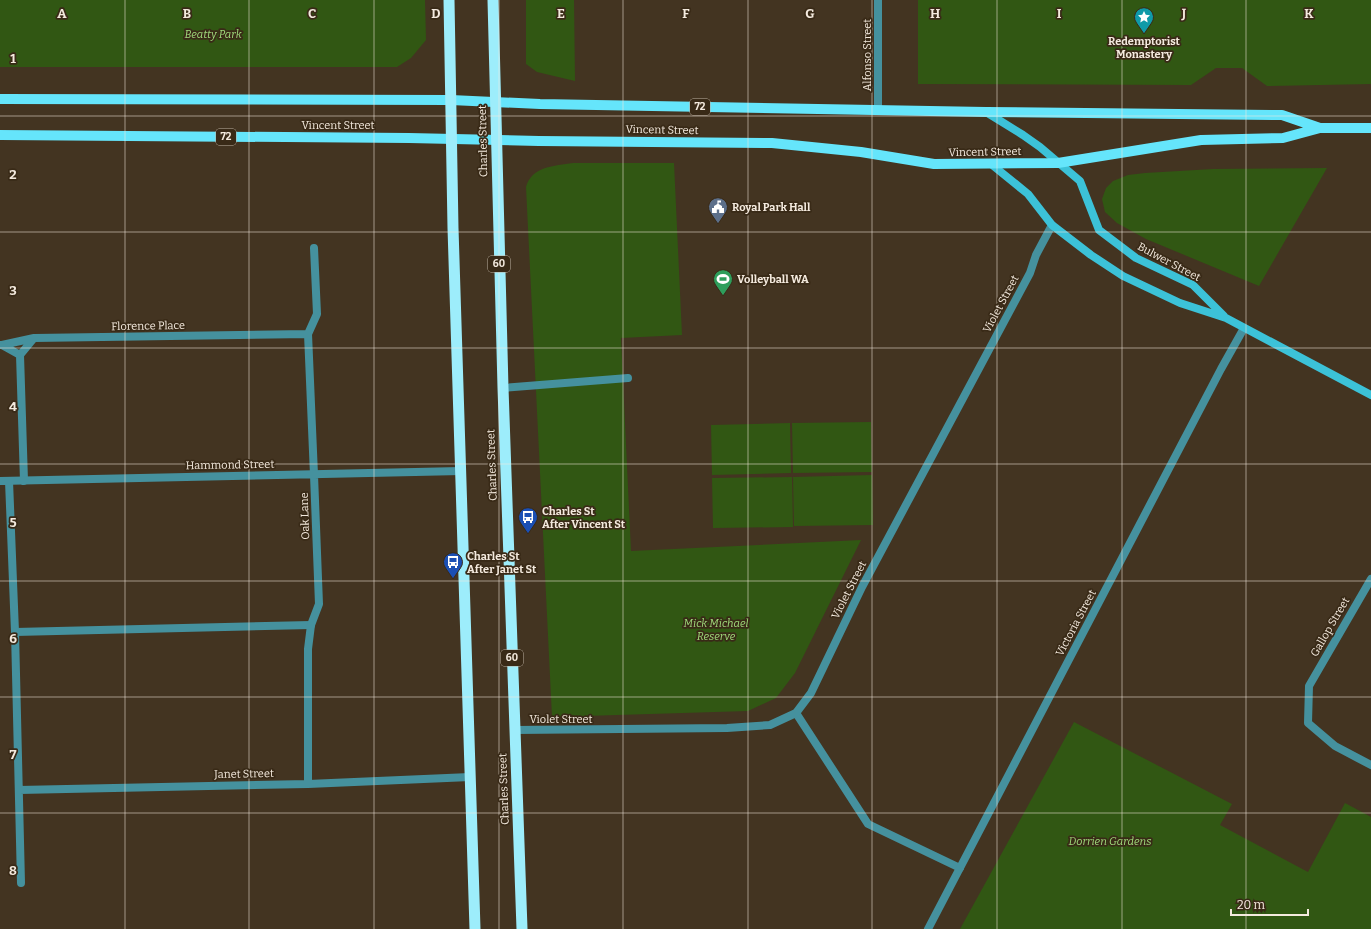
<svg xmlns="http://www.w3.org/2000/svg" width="1371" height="929" font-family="Bitter,serif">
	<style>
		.green { fill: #315713 }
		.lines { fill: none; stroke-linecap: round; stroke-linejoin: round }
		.service { stroke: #45919e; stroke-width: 8 }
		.minor { stroke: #45919e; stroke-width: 8 }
		.secondary { stroke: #3cc2d8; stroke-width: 8 }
		.primary { stroke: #65e5fb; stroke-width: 10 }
		.trunk { stroke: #9dedfb; stroke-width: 11 }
		.grid { fill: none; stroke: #f4eade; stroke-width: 1; stroke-opacity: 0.55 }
		.labels { text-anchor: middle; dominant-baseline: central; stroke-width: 3.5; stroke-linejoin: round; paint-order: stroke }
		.shield { fill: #392a17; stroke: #bcb0a2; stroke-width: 1 }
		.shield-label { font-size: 10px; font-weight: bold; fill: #f4eade }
		.park-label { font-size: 11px; font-style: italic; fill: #a0dc7c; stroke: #392a17 }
		.poi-label { font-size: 11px; font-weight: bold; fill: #f4eade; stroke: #392a17; text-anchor: start }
		.street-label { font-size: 11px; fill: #f4eade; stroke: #392a17 }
		.grid-label { font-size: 13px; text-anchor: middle; font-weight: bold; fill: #f4eade; stroke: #392a17; stroke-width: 3.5; stroke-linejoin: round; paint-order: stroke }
	</style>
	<rect width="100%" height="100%" fill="#433421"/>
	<!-- green -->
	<path class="green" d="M0,0h425l1,40 -15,18 -14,9h-397z
		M526,0h48l1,81 -38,-9 -11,-8z
		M918,0h453v84l-104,2 -25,-18h-26l-25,17 -273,-1z
		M573,163h101l8,172 -61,3 10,213 230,-11 -66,133 -19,25 -28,13 -196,6 -26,-530c6,-21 28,-21 47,-24z
		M1327,168l-68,118 -113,-47 -29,-16 -12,-11 -3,-13 4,-11 7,-7 15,-6 17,-2 68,-4z
		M871,422l1,50 -79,1 -1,-50z
		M790,423l1,50 -79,2 -1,-50z
		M872,475l1,50 -79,1 -1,-49z
		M792,477l1,50 -80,1 -1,-50z
		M1074,722l158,82 -12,21 88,47 37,-69 26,14v112h-411z"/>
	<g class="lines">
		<!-- service -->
		<path class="service" d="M314,248l3,66 -9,20 6,141
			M0,345h2l18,10
			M2,345l32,-7
			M20,355l14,-17 274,-4
			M20,355l4,126
			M503,388l125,-10
			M15,632l296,-7
			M796,713l72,111 92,44"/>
		<!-- minor -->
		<path class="minor" d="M878,0v110
			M0,481l461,-10
			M9,481l6,151 6,251
			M1371,579l-62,107 -1,37 27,23 36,19
			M515,730l212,-2 43,-3 26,-12 15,-20 51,-106 168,-314 6,-18 16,-30
			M308,784v-135l3,-24 8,-21 -5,-129
			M19,790l289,-6 162,-7
			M928,929l293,-560 23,-41"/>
		<!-- secondary -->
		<path class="secondary" d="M986,112l37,23 17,12 40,34 19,49 37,28 57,27 31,31
			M991,164l37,30 24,31 39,30 32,21 57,27 46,15 145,77"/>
		<!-- primary -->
		<path class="primary" d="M0,99l451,1 89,4 446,8 296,3 38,13
			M0,135l409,3 130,3 233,2 89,9 73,12 124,-1 143,-23 82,-2 37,-10h51"/>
		<!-- trunk -->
		<path class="trunk" d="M449,0l4,228 22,701
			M493,0l10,388 19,541"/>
	</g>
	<!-- grid -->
	<path class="grid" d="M125,0v929M249,0v929M374,0v929M499,0v929M623,0v929M748,0v929M872,0v929M997,0v929M1122,0v929M1246,0v929M0,116h1371M0,232h1371M0,348h1371M0,464h1371M0,581h1371M0,697h1371M0,813h1371"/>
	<!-- icons -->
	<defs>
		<g id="sight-pin" transform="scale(1)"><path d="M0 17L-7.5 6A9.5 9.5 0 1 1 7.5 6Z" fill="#0f9aa8" stroke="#392a17"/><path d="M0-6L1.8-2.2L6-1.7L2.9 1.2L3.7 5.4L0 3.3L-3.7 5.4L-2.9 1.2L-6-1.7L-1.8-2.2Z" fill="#fff"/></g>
		<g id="civic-pin" transform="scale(1)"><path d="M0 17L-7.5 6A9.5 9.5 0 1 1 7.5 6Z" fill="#5c6f8a" stroke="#392a17"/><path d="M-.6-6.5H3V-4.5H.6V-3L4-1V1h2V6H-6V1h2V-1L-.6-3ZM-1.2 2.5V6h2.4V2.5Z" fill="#fff"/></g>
		<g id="stadium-pin" transform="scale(1)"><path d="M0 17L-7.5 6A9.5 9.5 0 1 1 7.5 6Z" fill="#2e9e5b" stroke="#392a17"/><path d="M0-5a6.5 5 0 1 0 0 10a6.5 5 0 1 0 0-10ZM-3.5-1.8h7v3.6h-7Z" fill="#fff"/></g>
		<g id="bus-pin" transform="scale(1)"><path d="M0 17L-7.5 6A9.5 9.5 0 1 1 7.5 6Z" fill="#1a4fb4" stroke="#392a17"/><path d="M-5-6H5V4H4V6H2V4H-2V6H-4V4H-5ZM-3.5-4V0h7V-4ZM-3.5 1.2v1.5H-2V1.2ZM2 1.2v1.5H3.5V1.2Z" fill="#fff"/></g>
	</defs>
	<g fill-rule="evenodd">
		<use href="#sight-pin" x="1144" y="17"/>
		<use href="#civic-pin" x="718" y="207"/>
		<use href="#stadium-pin" x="723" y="279"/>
		<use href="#bus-pin" x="528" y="517"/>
		<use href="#bus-pin" x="453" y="562"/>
	</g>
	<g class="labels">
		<!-- shield labels -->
		<g class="shield">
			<rect x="690" y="99" width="20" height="16" rx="3"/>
			<rect x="216" y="129" width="20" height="16" rx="3"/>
			<rect x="488" y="256" width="22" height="16" rx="3"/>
			<rect x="501" y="650" width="22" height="16" rx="3"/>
		</g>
		<g class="shield-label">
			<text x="700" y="107">72</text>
			<text x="226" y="137">72</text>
			<text x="499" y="264">60</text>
			<text x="512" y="658">60</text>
		</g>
		<!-- park labels -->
		<g class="park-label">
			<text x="213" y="34">Beatty Park</text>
			<text x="716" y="623">Mick Michael<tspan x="716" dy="13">Reserve</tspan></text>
			<text x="1110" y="841">Dorrien Gardens</text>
		</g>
		<!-- poi labels -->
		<g class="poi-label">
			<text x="1144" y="41" text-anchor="middle">Redemptorist<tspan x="1144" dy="13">Monastery</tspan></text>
			<text x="732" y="207">Royal Park Hall</text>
			<text x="737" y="279">Volleyball WA</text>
			<text x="542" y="511">Charles St<tspan x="542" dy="13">After Vincent St</tspan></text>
			<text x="467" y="556">Charles St<tspan x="467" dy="13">After Janet St</tspan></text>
		</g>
		<!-- street labels -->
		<g class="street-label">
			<text transform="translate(867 55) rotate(-90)">Alfonso Street</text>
			<text x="338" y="125">Vincent Street</text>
			<text transform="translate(662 130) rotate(1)">Vincent Street</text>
			<text transform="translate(483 141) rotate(-91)">Charles Street</text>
			<text transform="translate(985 152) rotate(-1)">Vincent Street</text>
			<text transform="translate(1169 262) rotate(28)">Bulwer Street</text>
			<text transform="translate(1001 304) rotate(-62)">Violet Street</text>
			<text transform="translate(148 326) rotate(-1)">Florence Place</text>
			<text transform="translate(230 465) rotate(-1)">Hammond Street</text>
			<text transform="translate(492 465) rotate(-92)">Charles Street</text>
			<text transform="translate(305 516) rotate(-92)">Oak Lane</text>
			<text transform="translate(849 590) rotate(-63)">Violet Street</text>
			<text transform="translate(1076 623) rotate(-62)">Victoria Street</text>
			<text transform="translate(1330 627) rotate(-60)">Gallop Street</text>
			<text x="561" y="719">Violet Street</text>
			<text transform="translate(244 774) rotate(-1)">Janet Street</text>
			<text transform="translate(504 789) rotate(-92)">Charles Street</text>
		</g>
	</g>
	<g class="grid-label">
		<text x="62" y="18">A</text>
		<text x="187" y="18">B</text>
		<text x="312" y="18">C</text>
		<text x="436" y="18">D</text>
		<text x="561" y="18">E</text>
		<text x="686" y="18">F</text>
		<text x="810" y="18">G</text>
		<text x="935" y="18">H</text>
		<text x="1059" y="18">I</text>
		<text x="1184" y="18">J</text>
		<text x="1309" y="18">K</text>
		<text x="13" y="63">1</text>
		<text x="13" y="179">2</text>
		<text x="13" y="295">3</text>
		<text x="13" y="411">4</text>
		<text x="13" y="527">5</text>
		<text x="13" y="643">6</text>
		<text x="13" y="759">7</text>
		<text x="13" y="875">8</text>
	</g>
	<!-- scale -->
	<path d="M1231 909v6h77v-6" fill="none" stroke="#f4eade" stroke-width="2"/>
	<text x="1237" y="909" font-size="12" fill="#f4eade" stroke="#392a17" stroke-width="3" paint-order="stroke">20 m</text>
</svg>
